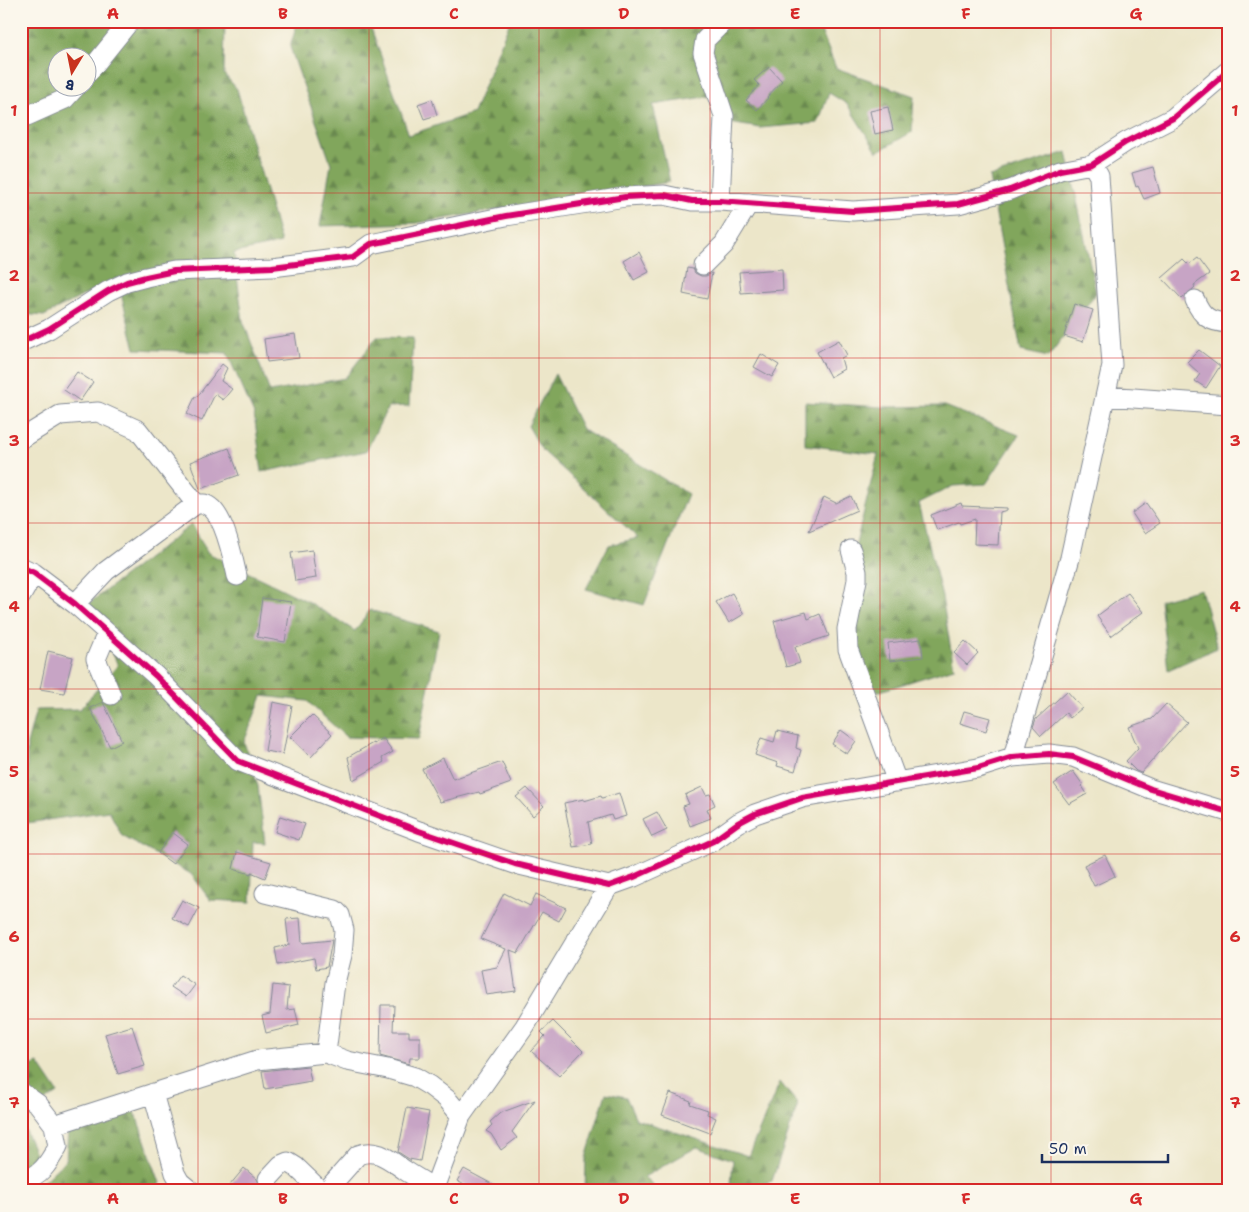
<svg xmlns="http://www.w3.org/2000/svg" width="1249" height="1212" font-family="'Shantell Sans',sans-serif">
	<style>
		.forest { fill: url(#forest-firs); stroke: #4e6a5d; fill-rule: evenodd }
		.building { fill: #c7a4c5 }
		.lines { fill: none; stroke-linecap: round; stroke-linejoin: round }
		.minor-casing { stroke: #848a94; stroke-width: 21 }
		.minor { stroke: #fff; stroke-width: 19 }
		.cycleway-casing { stroke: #fbf7ec; stroke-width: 9 }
		.cycleway { stroke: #d6006c; stroke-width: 6 }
		.grid { fill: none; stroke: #d62828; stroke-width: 1; stroke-opacity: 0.55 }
		.neatline { fill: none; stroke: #d62828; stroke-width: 2 }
		.grid-label { font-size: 16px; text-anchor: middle; font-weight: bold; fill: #d62828 }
	</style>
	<defs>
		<pattern id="forest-firs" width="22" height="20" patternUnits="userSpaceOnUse" patternTransform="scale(1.25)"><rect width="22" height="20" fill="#81a65c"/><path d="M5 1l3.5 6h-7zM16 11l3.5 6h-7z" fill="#69884f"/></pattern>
	</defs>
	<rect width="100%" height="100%" fill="#fbf7ec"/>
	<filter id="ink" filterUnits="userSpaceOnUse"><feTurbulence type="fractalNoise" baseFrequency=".02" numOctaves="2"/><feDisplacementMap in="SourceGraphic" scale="10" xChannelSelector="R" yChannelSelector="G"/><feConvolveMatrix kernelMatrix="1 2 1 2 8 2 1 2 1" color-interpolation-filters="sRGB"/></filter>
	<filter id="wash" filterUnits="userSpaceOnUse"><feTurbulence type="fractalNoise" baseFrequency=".0096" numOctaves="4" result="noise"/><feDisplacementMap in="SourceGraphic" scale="20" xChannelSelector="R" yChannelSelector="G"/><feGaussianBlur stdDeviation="1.12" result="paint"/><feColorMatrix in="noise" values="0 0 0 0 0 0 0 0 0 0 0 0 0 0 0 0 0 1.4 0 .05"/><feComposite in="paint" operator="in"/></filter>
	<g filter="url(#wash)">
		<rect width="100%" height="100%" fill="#ece6c9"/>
		<!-- forest -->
		<path class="forest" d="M21,21h204l-1,53 13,15 44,154 -47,10 9,68 27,71 75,-14 32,-41 36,1 -4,68 -21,1 -22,44 -104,21 -8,-58 -27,-61 -92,-4 -18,-71 -73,38 -23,-2zM58,58h30v30h-30z
			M298,21h80l-8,4 39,110 64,-22 37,-92h307l19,47 78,28 -2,36 -35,20 -30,-48 -18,-11 -11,30 -58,5 -37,-6 -11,-26 -59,9 17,77 -253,41 -97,3 11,-62 -41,-117z
			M1067,152l29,141 -48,64 -27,-6 -32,-174z
			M555,374l27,55 106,65 -44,111 -58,-16 23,-44 29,-7 -96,-88 -14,-24z
			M805,402l77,5 63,-1 74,29 -33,49 -33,2 -34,17 23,94 12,71 -96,30 -4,-146 24,-98 -73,-9z
			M192,524l16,29 99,48 48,30 15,-21 69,21 -20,108 -73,-2 -39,-36 -45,-5 -18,46 14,44 7,57 -12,-1 -2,60 -41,-2 -19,-26 -69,-38 -13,-25 -82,12v-79l9,-34 44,-1 38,-44 -30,-61z
			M1201,589l16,59 -49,22 -8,-70z
			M38,1063l20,30 -37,24v-47z
			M780,1082l18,22 -26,77 -29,8 -12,-5 2,-24 -36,-13 -53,30 16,14h-75l1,-33 20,-65 20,4 10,22 112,37z
			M135,1112l25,71 -5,8h-122l33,-31 2,-30z
			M21,1121l17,39 -17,10z"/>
		<g id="blocks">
			<!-- building -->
			<path class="building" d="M769,67l13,14 -15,16 1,1 -11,12 -11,-10 13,-15 -5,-5z
				M432,99l5,16 -13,4 -6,-15z
				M888,107l5,23 -18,4 -5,-23z
				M1153,167l7,26 -16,6 -6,-13 -2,1 -4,-14z
				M639,252l10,20 -15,8 -10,-19z
				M1197,258l12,16 -15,11 1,2 -13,12 -20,-21 22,-19 5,5z
				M687,268l6,1 2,4 6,3h5l6,-3 -5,26 -24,-5z
				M782,269l1,21 -42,3 -2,-21z
				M1074,304l19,6 -10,32 -19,-6z
				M295,334l4,24 -32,4 -3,-23z
				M839,340l8,15 -6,3 3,11 -14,8 -13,-25z
				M1199,350l21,16 -14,22 -11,-7 5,-7 -13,-12z
				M761,354l18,11 -7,12 -18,-10z
				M222,364l5,4 -6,13 11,8 -9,11 -8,-6 -13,27 -15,-7 8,-17h2z
				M77,372l16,10 -13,19 -16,-11z
				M229,448l10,27 -39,14 -10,-27z
				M851,496l6,14 -48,21 15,-34 12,6z
				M961,503l1,3 45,2v2l-7,2 -2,33 -24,-1 1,-25 -15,5 -1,-2 -22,8 -6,-15z
				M1146,503l14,20 -15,10 -13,-20z
				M312,550l4,28 -21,3 -4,-28z
				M732,593l12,21 -15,9 -13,-21z
				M1128,593l15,19 -32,24 -14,-20z
				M262,598l29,4 -6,40 -28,-5z
				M806,612l2,7 12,-5 9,22 -34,11 5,16 -14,4 -12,-46z
				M921,639l2,18 -33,4 -2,-18z
				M965,641l13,12 -11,12 -13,-12z
				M48,651l25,6 -9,36 -24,-4z
				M1067,691l15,17 -12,10 -4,-5 -25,23 -8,-9 3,-8z
				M103,702l19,39 -12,6 -20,-39z
				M273,702l19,4 -9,48 -18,-3z
				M1166,704l21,18 -46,51 -5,-2 -10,-10 12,-13 -9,-21 23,-8z
				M964,711l26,7 -4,13 -26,-8z
				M312,715l20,19 -21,23 -21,-20z
				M841,730l15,11 -9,13 -15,-10z
				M777,731l21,5 -2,12 5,2 -6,21 -18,-5 1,-3 -23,-8 6,-17 13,4z
				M383,738l10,14 -11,6 2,4 -31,18 -5,-23 25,-14 1,1z
				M443,758l10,21 49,-17 9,21 -31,11 -1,-2 -39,10 -18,-33z
				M1073,771l10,14 -1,1 5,8 -18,10 -15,-20z
				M702,787l4,8 4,-1 5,11 -8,4 4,9 -21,8 -7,-20 6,-2 -4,-9z
				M527,788l17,18 -11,10 -17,-19z
				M619,793l7,23 -13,4 -2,-5 -23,7 4,22 -19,3 -9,-44 20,-4v2l17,-5 1,2z
				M657,812l10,18 -15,7 -9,-18z
				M280,816l25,8 -6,16 -24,-8z
				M172,832l16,12 -15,20 -15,-11z
				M237,852l34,10 -6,16 -14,-6v2l-18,-5z
				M1105,855l10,21 -21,10 -10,-21z
				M504,893l26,13 6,-12 30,14 -7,13 -17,-9 -24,41 -8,-3 6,41 -30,4 -5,-25 16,-3 9,-18 -25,-10z
				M182,900l17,8 -10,19 -17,-9z
				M300,918l2,25 30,-3 -5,27 -11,2 -2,-11 -36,7 -3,-17 14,-3 -3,-26z
				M180,975l15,10 -9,12 -15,-10z
				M273,985l16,2 -2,23 8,-1 4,16 -33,8 -4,-17 8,-2z
				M381,1005h13l-1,26h16v6h11v21h-10l-1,6 -29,-8z
				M553,1021l30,30 -24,25 -28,-25 14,-15 -4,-4z
				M132,1026l13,40 -27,8 -13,-40z
				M308,1066l3,15 -46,8 -3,-18z
				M670,1093l21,8 -1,3 18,6 -1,4 9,4 -6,15 -48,-18z
				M535,1100l-23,32 5,6 -16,12 -10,-16 -5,-3 6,-6 -2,-3 10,-9z
				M407,1108l22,4 -9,49 -11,-2 -11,-7z
				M244,1168l13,11 4,9 11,3h-47z
				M464,1169l41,22h-29l-19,-10z"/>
		</g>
	</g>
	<g filter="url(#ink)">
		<use href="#blocks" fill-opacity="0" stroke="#848a94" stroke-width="1"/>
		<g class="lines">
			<!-- minor casing -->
			<g class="minor-casing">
				<path id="minor" d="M88,73l42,-52
					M21,116h6l38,-17 10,-11
					M720,201l4,-85 -21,-63 2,-13 19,-19
					M703,265l21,-21 25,-41
					M1195,300c7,17 15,22 33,23
					M21,342l28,-13 59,-38 19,-9 19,-5 28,-6 98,-4 81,-10 18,-13 135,-28 119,-19 39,-2 28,6h28l133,10 105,-7 52,-14 50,-20 32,-6 34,-22 47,-24 55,-47
					M1106,396l122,9
					M21,439l39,-24 38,-3 40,18 58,74
					M851,550l6,22v8l-10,49 1,20 49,133
					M21,567l13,6 41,31 81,72 82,85 181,70 96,33 94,22 25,-9 79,-36 25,-18 17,-9 47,-16 176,-30 35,-11 36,-3 24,3 78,32 77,23
					M21,596l13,-23
					M75,604l31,-33 90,-67c3,0 5,0 8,0 20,5 29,55 33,72
					M107,633l-11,26 15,36
					M1013,757l57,-199 42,-193 -13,-189 -7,-12
					M265,893l70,17 5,5 4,15 -2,25 -7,28 -9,70
					M21,1092l17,12 16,21 4,21c-10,18 -16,29 -37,36
					M153,1093l22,80 5,9 11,9
					M54,1125l203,-65 69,-7 21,8 41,8 27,8 15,9 17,13 14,17
					M268,1179l13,-14 7,-3 8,5 25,24
					M326,1191l32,-36c19,-8 33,6 48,16 9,6 18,11 28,17
					M433,1191l28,-75 64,-90 84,-140"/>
			</g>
			<!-- minor -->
			<use href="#minor" class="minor"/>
			<!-- cycleway casing -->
			<g class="cycleway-casing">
				<path id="cycleway" d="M21,342l28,-13 59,-38 19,-9 19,-5 28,-6 98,-4 81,-10 18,-13 135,-28 119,-19 39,-2 28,6h28l133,10 105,-7 52,-14 50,-20 32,-6 34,-22 47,-24 55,-47
					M21,567l13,6 41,31 81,72 82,85 181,70 96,33 94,22 25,-9 79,-36 25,-18 17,-9 47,-16 176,-30 35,-11 36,-3 24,3 78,32 77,23"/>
			</g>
			<!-- cycleway -->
			<use href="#cycleway" class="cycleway"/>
		</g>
	</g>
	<!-- grid -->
	<path class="grid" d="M198,21v1170M369,21v1170M539,21v1170M710,21v1170M880,21v1170M1051,21v1170M21,193h1207M21,358h1207M21,523h1207M21,689h1207M21,854h1207M21,1019h1207"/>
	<!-- margin -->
	<rect width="1249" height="1212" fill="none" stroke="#fbf7ec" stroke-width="55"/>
	<!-- north arrow -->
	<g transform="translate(72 72) rotate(190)"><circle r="24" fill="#fbf7ec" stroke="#a1a7b3"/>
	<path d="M0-4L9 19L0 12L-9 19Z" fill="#c8321e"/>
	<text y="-8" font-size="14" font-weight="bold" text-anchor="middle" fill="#1b2f5e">B</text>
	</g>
	<!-- scale -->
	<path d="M1042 1154v8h126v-8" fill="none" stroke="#1b2f5e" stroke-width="2.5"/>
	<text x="1049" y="1154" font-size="15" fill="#1b2f5e" stroke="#fbf7ec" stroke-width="4" paint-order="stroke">50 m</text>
	<rect x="28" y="28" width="1194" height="1156" class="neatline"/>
	<g class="grid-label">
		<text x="113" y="19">A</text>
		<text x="283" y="19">B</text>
		<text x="454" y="19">C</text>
		<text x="624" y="19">D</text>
		<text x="795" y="19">E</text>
		<text x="966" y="19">F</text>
		<text x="1136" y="19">G</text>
		<text x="14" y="116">1</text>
		<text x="1235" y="116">1</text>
		<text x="14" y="281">2</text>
		<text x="1235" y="281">2</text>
		<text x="14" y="446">3</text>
		<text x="1235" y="446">3</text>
		<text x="14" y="612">4</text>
		<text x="1235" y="612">4</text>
		<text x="14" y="777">5</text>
		<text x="1235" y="777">5</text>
		<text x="14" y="942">6</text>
		<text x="1235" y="942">6</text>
		<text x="14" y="1108">7</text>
		<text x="1235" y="1108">7</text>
		<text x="113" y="1204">A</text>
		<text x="283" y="1204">B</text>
		<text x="454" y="1204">C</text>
		<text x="624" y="1204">D</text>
		<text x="795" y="1204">E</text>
		<text x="966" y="1204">F</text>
		<text x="1136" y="1204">G</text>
	</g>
</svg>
